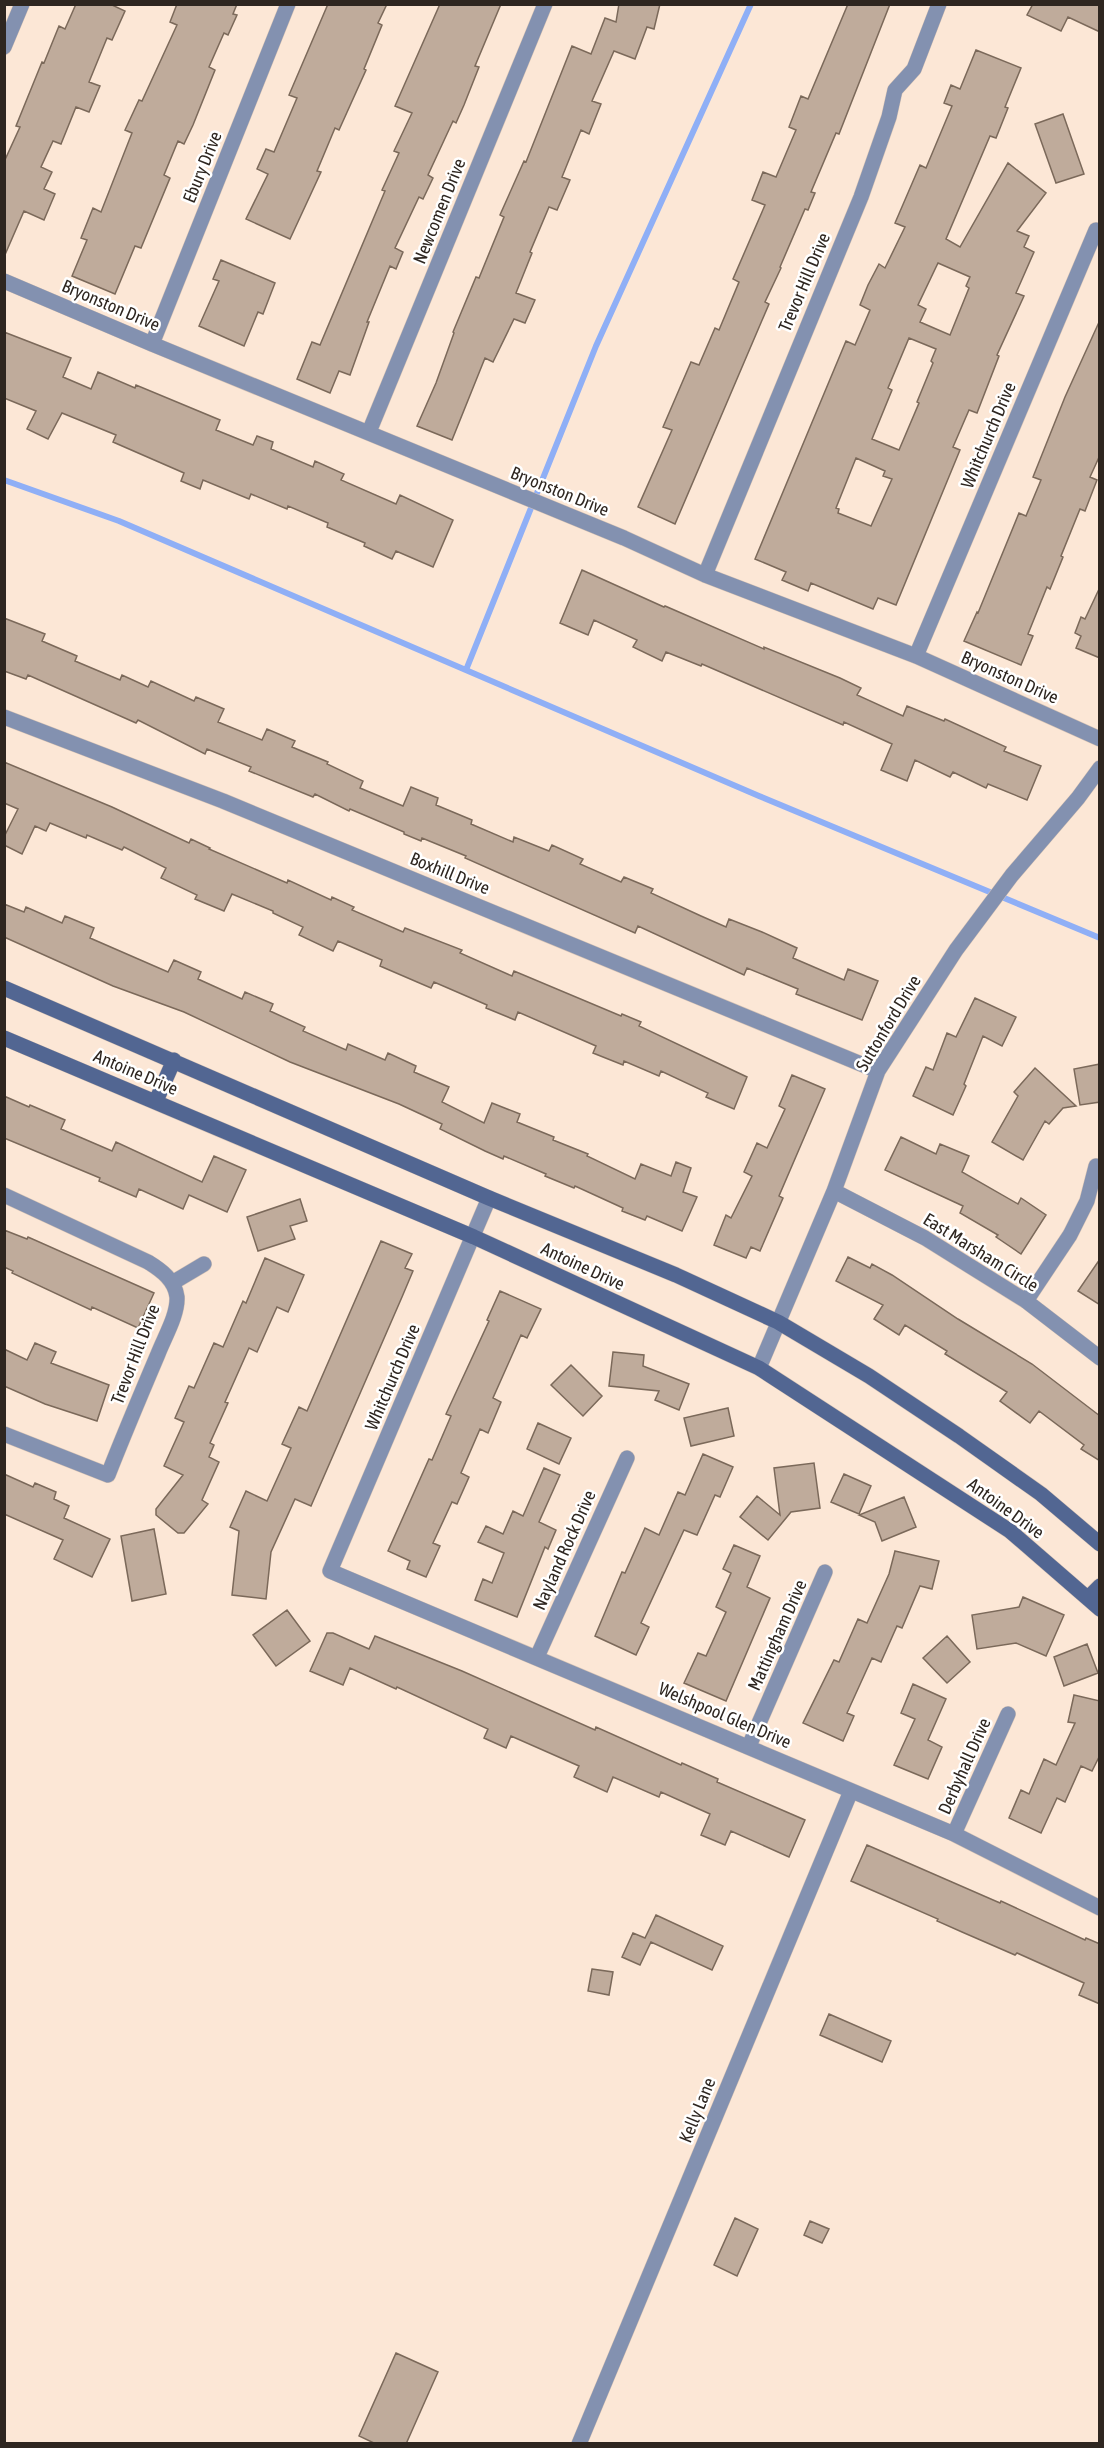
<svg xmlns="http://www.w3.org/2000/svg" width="1104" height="2448" font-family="'Asap Condensed',sans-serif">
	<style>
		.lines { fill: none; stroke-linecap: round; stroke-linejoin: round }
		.stream { stroke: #8faff6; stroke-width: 6 }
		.building { fill: #bfab9b; stroke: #7b695a; stroke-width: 1.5; fill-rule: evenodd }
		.street-casing { stroke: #d7c4b5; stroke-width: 16 }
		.secondary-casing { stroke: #d7c4b5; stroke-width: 16 }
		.street { stroke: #8391b0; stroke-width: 15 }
		.secondary { stroke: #526692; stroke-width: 15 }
		.labels { text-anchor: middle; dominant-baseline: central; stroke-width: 5; stroke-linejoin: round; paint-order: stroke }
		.street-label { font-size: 18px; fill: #2e2620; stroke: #fff }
	</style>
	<rect width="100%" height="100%" fill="#fce7d6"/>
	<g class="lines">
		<!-- stream -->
		<path class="stream" d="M4,480l115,41 640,275 341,142
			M466,670l130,-324 155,-342"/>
	</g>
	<!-- building -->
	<path class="building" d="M76,4h34l15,7 -13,29 -5,-2 -18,44 11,4 -11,26 -13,-5 -15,37 -8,-3 -12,26 11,5 -8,17 11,5 -11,26 -20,-9 -20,46v-95l16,-35 -4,-1 26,-64 2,1 15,-37 6,3z
		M177,4h60l-4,10 4,1 -9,20 -4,-2 -15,34 6,3 -22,55 -9,19 -6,-3 -14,34 6,3 -29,70 -6,-2 -20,48 -43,-18 15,-36 -6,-2 12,-30 8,4 31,-79 -7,-3 14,-30 3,1 35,-76 -7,-3z
		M328,4h59l-9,19 4,2 -18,44 2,1 -27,60 -4,-2 -18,43 4,1 -31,67 -44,-20 22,-45 -11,-5 9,-20 8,3 23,-54 -8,-3z
		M440,4h61l-26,62 4,1 -15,38 -8,18 -3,-2 -25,54 5,3 -10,21 -4,-2 -24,51 8,4 -7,17 -6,-3 -23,56h2l-19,53 -11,-4 -9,22 -33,-14 15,-37 8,3 65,-154 -3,-1 17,-37 -5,-2 18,-38 -17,-7z
		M619,4h41l-6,25 -7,-2 -12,32 -21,-8 -22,50 9,3 -12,30 -8,-4 -19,47 8,3 -13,30 -8,-3 -19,45 2,1 -16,40 19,7 -10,23 -11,-4 -21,43 -8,-4 -33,82 -35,-14 19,-43 18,-50 -1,-1 23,-55 3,1 25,-61 -4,-2 24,-54 2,1 46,-116 19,8 14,-36 11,4z
		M848,4h42l-51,130 -3,-1 -25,59 4,1 -7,17 -3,-1 -25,58 1,1 -16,34 4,2 -94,220 -37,-17 34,-77 -9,-3 28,-65 8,3 16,-37 4,2 20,-48 -6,-3 32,-74 -13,-5 11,-28 13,5 20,-47 -7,-3 12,-31 7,3z
		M1033,4h67v28l-32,-15 -7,14 -34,-16z
		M976,50l45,18 -16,39 3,1 -12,30 -6,-2 -44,103 14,8 48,-84 38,30 -29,38 12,5 -5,11 10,5 -18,41 8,3 -27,59 2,1 -22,57 -8,-3 -16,37 7,3 -64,155 -18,-7 -5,11 -62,-26 -3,8 -26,-11 4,-8 -31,-13 91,-218 9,4 15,-35 -10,-5 8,-20 11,-21 6,4 20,-41 -10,-4 25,-58 6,3 26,-62 -8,-3 7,-18 9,4zM938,263l32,14 -4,9 3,2 -19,47 -30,-13 6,-13 -8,-4zM909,338l27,11 -5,12 2,2 -16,39 2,1 -20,47 -27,-11 20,-49 -4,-2zM856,458l29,13 -2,5 9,3 -21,47 -33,-13 1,-4 -3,-1z
		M1063,114l21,60 -28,9 -21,-59z
		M221,260l54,23 -12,31 -5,-2 -14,34 -45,-20 20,-45 -6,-2z
		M1100,320v135l-10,22 7,3 -12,31 -5,-2 -19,47 2,1 -13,32 -3,-2 -19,47 5,2 -12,29 -57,-24 13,-29 1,1 41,-100 7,3 15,-36 -8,-3 32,-80z
		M4,332l67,26 -8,19 28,12 7,-17 37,16 1,-3 84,35 -4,10 37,15 4,-9 16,6 -2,7 42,18 2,-6 29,13 -3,6 55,24 4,-9 53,25 -20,47 -37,-16 -4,8 -28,-13 1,-3 -38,-16 1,-4 -40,-17 -1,3 -36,-15 -2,5 -46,-19 -3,9 -19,-8 3,-8 -71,-31 3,-7 -54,-22 -14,26 -21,-10 9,-18 -32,-13z
		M582,570l82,37 1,-1 99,43v-2l76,31 21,10 -4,7 46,21 4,-10 37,15 1,-2 61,28 -2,4 37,15 -14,34 -39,-16 -2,4 -33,-16 -3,5 -35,-17 -8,21 -26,-11 11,-26 -48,-22 -1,3 -141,-61 -1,2 -35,-14 -4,9 -29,-14 4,-7 -43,-20 -6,15 -28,-12z
		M1100,587v71l-24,-10 5,-12 -6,-3 6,-16 4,2z
		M4,618l41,16 -3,7 35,15 -2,5 45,19 2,-5 26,12 3,-6 43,20 2,-4 28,12 -6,13 44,18 5,-11 28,12 -3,6 36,15 -1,2 36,17 -3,7 43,18 8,-19 27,11 -2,7 36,15 -1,4 42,18 1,-5 35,14 3,-6 31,14 -3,5 41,18 3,-5 29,12 -2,4 50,23 25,11 3,-8 33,13 35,16 -4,10 51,22 4,-11 30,12 -16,39 -66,-26 2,-5 -51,-21 -3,7 -106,-49 -3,7 -170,-75 1,-2 -44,-18 -1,3 -17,-7v-2l-54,-23 -1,2 -34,-17 -2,3 -64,-26 2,-4 -44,-18 -2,5 -67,-34 -2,3 -108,-48 -2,4 -22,-8z
		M4,762l108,45 77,36 2,-4 19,9 -1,1 78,34 1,-3 43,20 1,-3 22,10 -2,3 51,22 2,-4 57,22 -2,3 52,23 2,-5 107,45 1,-2 19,8 -2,4 108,51 -13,32 -28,-12 2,-4 -47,-22 -2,5 -35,-15 -1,4 -30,-12 3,-7 -78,-34 -3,8 -29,-12 1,-3 -53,-23 -3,6 -51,-22 2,-6 -44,-19 -5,10 -34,-16 4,-8 -30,-14v-2l-41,-17 -8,17 -29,-12 2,-4 -36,-17 5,-10 -42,-21 -2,3 -35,-15 -1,3 -36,-15 -4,8 -11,-5 -13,28 -18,-9v-8l14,-28 -14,-6z
		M4,904l20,8 2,-5 36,16 3,-7 29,12 -4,10 78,34 6,-12 27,12 -3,7 44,20 3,-7 28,12 -3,7 35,16 -2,4 43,19 2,-6 37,16 3,-7 28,13 -2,6 35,15 -7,15 42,21 8,-20 28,11 -3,8 37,15 -1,3 35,14 -1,2 48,23 6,-15 30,12 5,-14 15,6 -8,24 14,5 -15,34 -35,-15 -2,4 -23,-9 1,-3 -48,-22 -1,2 -29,-12 1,-2 -42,-18 -1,3 -18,-8 -45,-22 2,-5 -43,-20 -109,-42 -106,-50 -71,-26 -109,-49z
		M975,998l41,19 -14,29 -19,-10 -19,48 2,2 -13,29 -40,-19 13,-29 7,3 14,-37 9,4z
		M1100,1064v38l-20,3 -6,-36z
		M1035,1068l41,38 -13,2 -14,16 -4,-3 -22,39 -31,-18 26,-46 -4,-4z
		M792,1075l33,14 -46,107 4,2 -23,53 -9,-4 -5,11 -32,-13 12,-30 5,3 21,-42 -8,-4 13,-29 10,5 18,-39 -6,-3z
		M4,1096l25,11 1,-2 35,15 -4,9 51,22 4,-9 86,40 12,-26 32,14 -19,42 -38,-17 -6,14 -44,-20 -3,8 -37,-16 1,-3 -96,-40z
		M901,1137l35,17 4,-10 29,12 -7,16 56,32 3,-6 25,17 -25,39 -25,-17 2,-2 -38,-22 3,-7 -78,-36z
		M300,1199l7,22 -17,5 5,13 -37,12 -11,-34z
		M4,1230l23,9 1,-2 126,56 -16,35 -46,-21 -1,3 -79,-37 1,-2 -9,-4z
		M381,1241l31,13 -7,14 8,3 -11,26 -91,209 -16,-7 -24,53 -5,47 -34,-4 7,-64 -9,-4 16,-36 21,10 24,-53 -9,-4 17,-37 8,4z
		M848,1257l22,11 2,-4 20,11 66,44 74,45 68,52v45l-19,-12 3,-4 -45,-34 -9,12 -30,-22 7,-9 -62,-38 2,-3 -42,-26 -6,10 -25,-16 9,-14 -47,-24z
		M265,1258l39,17 -16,37 -11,-5 -20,45 -8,-4 -24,54 3,1 -18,40 4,2 -5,12 10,5 -17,38 6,4 -24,29h-6l-22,-18v-6l27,-34 -19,-9 20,-44 -9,-4 14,-32 5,2 20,-45 9,4 20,-46 3,2z
		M1100,1259v46l-22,-14z
		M500,1291l41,18 -14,29 -6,-3 -28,63 8,4 -13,31 -8,-4 -19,44 8,4 -12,27 -5,-2 -19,41 7,3 -14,31 -19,-8 3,-8 -22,-10 41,-92 3,1 19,-44 -5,-2 43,-93 -2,-1z
		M35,1343l21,9 -5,11 58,22 -12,36 -52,-17 -41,-18v-37l23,11z
		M613,1352l31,3 -1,11 46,18 -10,26 -24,-10 4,-9 -50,-5z
		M571,1365l31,31 -19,20 -32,-31z
		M728,1408l6,28 -43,10 -7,-28z
		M538,1423l33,15 -12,26 -32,-15z
		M703,1454l30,13 -13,30 -5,-2 -18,40 -13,-5 -43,93 8,4 -13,28 -41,-19 27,-64 3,1 20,-45 14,7 19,-43 7,3z
		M814,1463l6,45 -29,4 -23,28 -28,-23 17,-21 23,19 -6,-47z
		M544,1468l16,7 -21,47 17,8 -8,19 -3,-2 -28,70 -42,-17 8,-21 9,4 12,-30 -26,-11 8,-16 17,8 10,-23 10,5z
		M4,1474l29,13 2,-4 21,9 -2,7 15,7 -5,12 46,21 -18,38 -38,-18 9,-19 -59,-26z
		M844,1474l27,12 -12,28 -28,-12z
		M904,1497l12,30 -34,14 -7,-19 -16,-7z
		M154,1529l12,65 -34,7 -11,-65z
		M734,1545l26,11 -13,31 23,11 -44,103 -42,-18 14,-30 8,3 20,-44 -10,-5 15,-34 -8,-4z
		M895,1551l44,10 -7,28 -12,-3 -18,42 -5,-2 -16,36 -9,-4 -25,55 7,3 -11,25 -40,-18 31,-63 5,2 19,-43 9,4 22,-49z
		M1023,1597l41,18 -18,41 -30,-13 -39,6 -5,-34 47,-8z
		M287,1610l23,31 -34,25 -23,-31z
		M327,1633h6l36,16 6,-13 87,35 133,59 1,-3 85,38 1,-2 36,16 -1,3 88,38 -16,37 -58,-26 -6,14 -24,-10 9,-21 -49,-22 -2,5 -46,-20 -6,15 -33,-15 5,-11 -68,-30 -5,12 -22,-10 4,-9 -91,-42 -1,2 -46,-21 -7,17 -33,-14z
		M947,1636l23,26 -23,21 -24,-25z
		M1087,1644l11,29 -34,13 -10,-29z
		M913,1684l33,15 -18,41 14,7 -14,32 -34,-14 21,-46 -14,-6z
		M1074,1695l26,6v54l-8,16 -11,-5 -16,36 -8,-4 -16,35 -32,-15 12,-28 8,4 15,-35 12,6 19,-42 -7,-1z
		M867,1845l133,58 1,-2 84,39 1,-2 14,6v60l-21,-9 5,-12 -67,-30 -2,2 -53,-23 -25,-11 1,-2 -87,-38z
		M656,1915l67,31 -11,24 -61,-28 -11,23 -18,-8 11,-24 12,5z
		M592,1969l21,3 -4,23 -21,-4z
		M829,2014l62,27 -9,21 -62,-27z
		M735,2218l23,11 -21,47 -23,-11z
		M810,2221l19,8 -7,14 -18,-8z
		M396,2353l42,19 -32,72h-30l-17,-8z"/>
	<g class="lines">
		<!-- street casing -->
		<g class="street-casing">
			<path id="street" d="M4,47l18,-43
				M4,281l148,63 472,194 81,37 211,81 184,83
				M152,344l136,-340
				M369,432l176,-428
				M705,575l156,-378 28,-80 6,-27 19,-21 25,-65
				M916,656l180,-426
				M4,717l219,84 655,270
				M834,1191l91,47 101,63 74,57
				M4,1195l144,67c13,8 27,18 29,35 1,18 -13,41 -19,57 -17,40 -34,80 -50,121l-104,-41
				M489,1198l-159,373 624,263 146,74
				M172,1283l32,-19
				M1026,1301l44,-66 17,-34 9,-35
				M759,1368l75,-177 44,-120 78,-121 56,-75 66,-77 22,-30
				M537,1657l90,-199
				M749,1746l76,-174
				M954,1834l54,-120
				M579,2444l272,-653"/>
		</g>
		<!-- secondary casing -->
		<g class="secondary-casing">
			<path id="secondary" d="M4,988l485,210 187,77 102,47 91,54 90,60 82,58 59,50
				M4,1038l470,199 285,131 251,163 90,78
				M156,1101l18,-41
				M1088,1598l12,-12"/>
		</g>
		<!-- street -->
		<use href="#street" class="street"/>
		<!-- secondary -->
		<use href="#secondary" class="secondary"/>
	</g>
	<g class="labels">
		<!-- street labels -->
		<g class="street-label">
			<text transform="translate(202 167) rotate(-68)">Ebury Drive</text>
			<text transform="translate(439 211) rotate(-68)">Newcomen Drive</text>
			<text transform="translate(804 282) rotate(-67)">Trevor Hill Drive</text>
			<text transform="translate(111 305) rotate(23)">Bryonston Drive</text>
			<text transform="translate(988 435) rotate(-67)">Whitchurch Drive</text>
			<text transform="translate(560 491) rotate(22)">Bryonston Drive</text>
			<text transform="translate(1010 677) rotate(24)">Bryonston Drive</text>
			<text transform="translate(450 873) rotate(22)">Boxhill Drive</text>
			<text transform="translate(888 1023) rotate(-59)">Suttonford Drive</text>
			<text transform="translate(136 1072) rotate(23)">Antoine Drive</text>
			<text transform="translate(981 1252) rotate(32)">East Marsham Circle</text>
			<text transform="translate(583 1266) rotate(25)">Antoine Drive</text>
			<text transform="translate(135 1354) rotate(-69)">Trevor Hill Drive</text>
			<text transform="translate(392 1377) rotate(-67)">Whitchurch Drive</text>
			<text transform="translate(1006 1508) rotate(36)">Antoine Drive</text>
			<text transform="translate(564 1550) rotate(-66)">Nayland Rock Drive</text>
			<text transform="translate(777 1635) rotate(-66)">Mattingham Drive</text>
			<text transform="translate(725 1715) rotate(23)">Welshpool Glen Drive</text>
			<text transform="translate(964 1766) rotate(-66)">Derbyhall Drive</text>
			<text transform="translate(697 2110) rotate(-68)">Kelly Lane</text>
		</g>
	</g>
	<!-- border -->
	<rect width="1104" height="2448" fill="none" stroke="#2e2620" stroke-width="12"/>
</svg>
